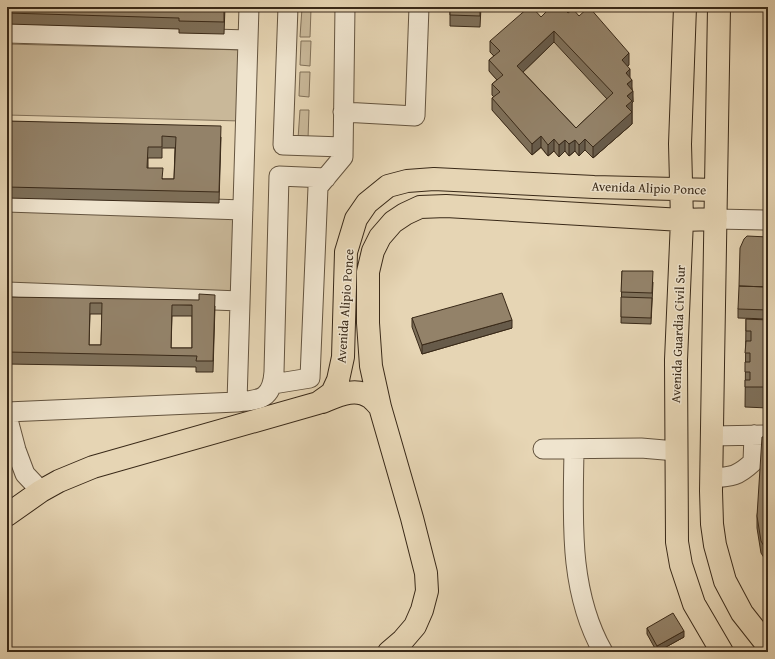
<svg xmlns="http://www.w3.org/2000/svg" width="775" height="659" font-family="'Gentium Book Plus',serif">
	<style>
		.green { fill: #c9b899; stroke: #817058 }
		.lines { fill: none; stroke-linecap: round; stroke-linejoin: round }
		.minor-casing { stroke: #64543f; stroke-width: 21 }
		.major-casing { stroke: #392918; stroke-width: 24 }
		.minor { stroke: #efe4ce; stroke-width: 19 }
		.major { stroke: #e6d5b4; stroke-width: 22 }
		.wall { fill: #7e705a; stroke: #392918; fill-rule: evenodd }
		.shaded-wall { fill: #675b4a; stroke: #392918 }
		.building { fill: #938269; stroke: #392918; fill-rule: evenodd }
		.labels { text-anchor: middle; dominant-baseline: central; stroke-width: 3; stroke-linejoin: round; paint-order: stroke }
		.street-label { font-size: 13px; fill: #392918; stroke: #efe4ce }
	</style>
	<rect width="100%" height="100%" fill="#e6d5b4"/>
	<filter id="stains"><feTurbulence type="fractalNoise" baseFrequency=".005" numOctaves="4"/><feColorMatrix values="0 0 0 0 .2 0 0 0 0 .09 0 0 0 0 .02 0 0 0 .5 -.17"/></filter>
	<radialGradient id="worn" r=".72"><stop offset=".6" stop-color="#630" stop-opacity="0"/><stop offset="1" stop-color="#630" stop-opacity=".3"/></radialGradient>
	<!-- green -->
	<path class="green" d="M302,8l9,1 -1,28h-10z
		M530,17l11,11 48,-10 40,47 -7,6 11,31 -6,5 -1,10 6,7 -39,34 -8,-8 -6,6 -4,-5 -6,5 -4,-5 -6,6 -5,-6 -6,5 -7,-8 -9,7 -40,-45 8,-6 -8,-9 10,-9 -13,-15 10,-9 -9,-10z
		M301,41h10l-1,25 -10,-1z
		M7,44l236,6 -2,71 -234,-6z
		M300,72h10l-1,25 -10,-1z
		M300,110h9l-1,29h-10z
		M7,208l231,8 -2,76 -229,-8z"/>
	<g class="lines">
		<!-- minor casing -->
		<g class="minor-casing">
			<path id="minor" d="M288,7l-5,138 60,2
				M7,33l241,7
				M343,112l72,4 4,-109
				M7,202l236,8
				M716,219l52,1
				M7,292l233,9
				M273,384l37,-6 8,-191 25,-30 2,-150
				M237,402l12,-395
				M7,412l230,-10c24,-2 35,-3 37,-30l5,-196 47,2
				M7,416l9,34 9,24 16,17
				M712,436l56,-1
				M543,449l98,-1 35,3
				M574,450c-1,68 -6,140 29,202
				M712,478c20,-1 26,-2 41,-16l1,-27"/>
		</g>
		<!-- major casing -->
		<g class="major-casing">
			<path id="major" d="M685,7l-5,137 2,76 -6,140 1,182 4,23 13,39 28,48
				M719,7l-6,358 -2,126 1,33 3,21 10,36 17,32 26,33
				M322,402c15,-6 34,-16 49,-4 3,2 6,6 9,9
				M7,515l34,-24 18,-10 34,-14 225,-64 14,-10 6,-13 5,-23 3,-105 10,-33 11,-16 21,-17 19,-5 27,-2 160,8 122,3
				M389,652l14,-12 12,-14 7,-16 5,-19 -1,-18 -14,-55 -32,-111 -9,-41 -3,-43v-51l5,-21 7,-14 13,-15 12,-8 15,-7 26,-1 236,14 34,-1"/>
		</g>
		<!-- minor -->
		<use href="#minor" class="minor"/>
		<!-- major -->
		<use href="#major" class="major"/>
	</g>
	<!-- wall -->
	<path class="wall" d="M7,7l167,2v-2h51l-1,27 -45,-1v-4l-172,-5z
		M450,7h31l-1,20 -30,-1z
		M557,10l22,6 50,49 -2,2 5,22 1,13 -1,1v21l-39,34 -8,-8 -6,6 -4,-5 -6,5 -4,-5 -6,6 -5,-6 -6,5 -7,-9 -9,8 -40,-45v-12l2,-1 -2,-2v-11l5,-4 -8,-9v-11l5,-4 -4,-4v-11zM554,42l53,57 -31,29 -53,-56z
		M7,121l214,16 -2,66 -212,-5zM162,148h13l-1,31h-11l-15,-11v-10h14z
		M768,237v82l-30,-1v-9z
		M622,271l31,11 -2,42 -30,-1z
		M7,297l208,9 -2,66h-17v-5l-189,-3zM90,314h12l-1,31h-12zM172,316h20v32h-21z
		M412,318l100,10 -90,26 -10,-27z
		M746,319l22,1v88l-23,-1z
		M768,436v128l-7,-11 -4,-25v-12z
		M647,628l37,9 -27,15 -10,-18z"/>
	<!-- shaded-wall -->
	<path class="shaded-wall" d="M554,31v11l-37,36v-12z
		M629,53v12l-7,6v-11z
		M630,69v12l-4,-8z
		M632,80v11l-5,-7z
		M633,91v11l-1,1v21l-39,34v-11l33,-41 1,-10z
		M541,136v11l-9,8v-11z
		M554,139v12l-6,5v-11z
		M585,139v11l-6,6v-11z
		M565,140v11l-6,6v-12z
		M575,140v11l-6,5v-12z
		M512,320v8l-90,26v-9z
		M684,631v6l-27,15v-6z"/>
	<!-- building -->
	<path class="building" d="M7,7h146v2h21v-2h50v15l-45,-1v-3l-172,-5z
		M450,7h30v9l-30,-1z
		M529,7h3l9,10 6,-6v-4h10v3l3,-3h2l6,6 5,-4 6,7 10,-9 40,46 -7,7 8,9 -4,4 6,7 -5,4 6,7 -6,5 5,5 -6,5 6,6 -39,35 -8,-8 -6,6 -4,-5 -6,4 -4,-4 -6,5 -5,-6 -6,6 -7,-9 -9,8 -40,-46 8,-6 -8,-8 11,-9 -14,-15 11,-9 -10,-10zM554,31l59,62 -37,35 -59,-62z
		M768,81v31h-1z
		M7,121l214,5 -2,66 -212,-5zM162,136l14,1 -2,42h-12l1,-11h-16l1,-21h14z
		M747,236l21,1v50l-29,-1 1,-38 4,-9z
		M622,271h31l-1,22 -31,-1z
		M739,286l29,1v23l-30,-1z
		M502,293l10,27 -90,25 -10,-27z
		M199,294l16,1 -2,66h-17l1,-5 -190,-4v-55l192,3zM90,303h12l-1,42h-12zM172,305h20v43h-21z
		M621,297l31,1 -1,20 -30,-1z
		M746,319l22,1v67h-23v-7h5v-8h-5v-10h5v-9h-5l1,-12h5v-10h-5z
		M768,436v117l-7,-12 -4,-25 5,-79z
		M673,613l11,18 -27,15 -10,-18z"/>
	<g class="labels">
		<!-- street labels -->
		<g class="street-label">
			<text transform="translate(649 188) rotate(2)">Avenida Alipio Ponce</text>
			<text transform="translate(345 306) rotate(-86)">Avenida Alipio Ponce</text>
			<text transform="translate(678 334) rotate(-88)">Avenida Guardia Civil Sur</text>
		</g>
	</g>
	<!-- margin -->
	<rect width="775" height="659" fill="none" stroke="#e6d5b4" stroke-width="24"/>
	<rect x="8" y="8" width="759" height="643" fill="none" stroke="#392918" stroke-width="2"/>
	<rect x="12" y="12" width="751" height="635" fill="none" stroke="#392918"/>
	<rect width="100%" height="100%" filter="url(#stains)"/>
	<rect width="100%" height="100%" fill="url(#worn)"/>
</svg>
